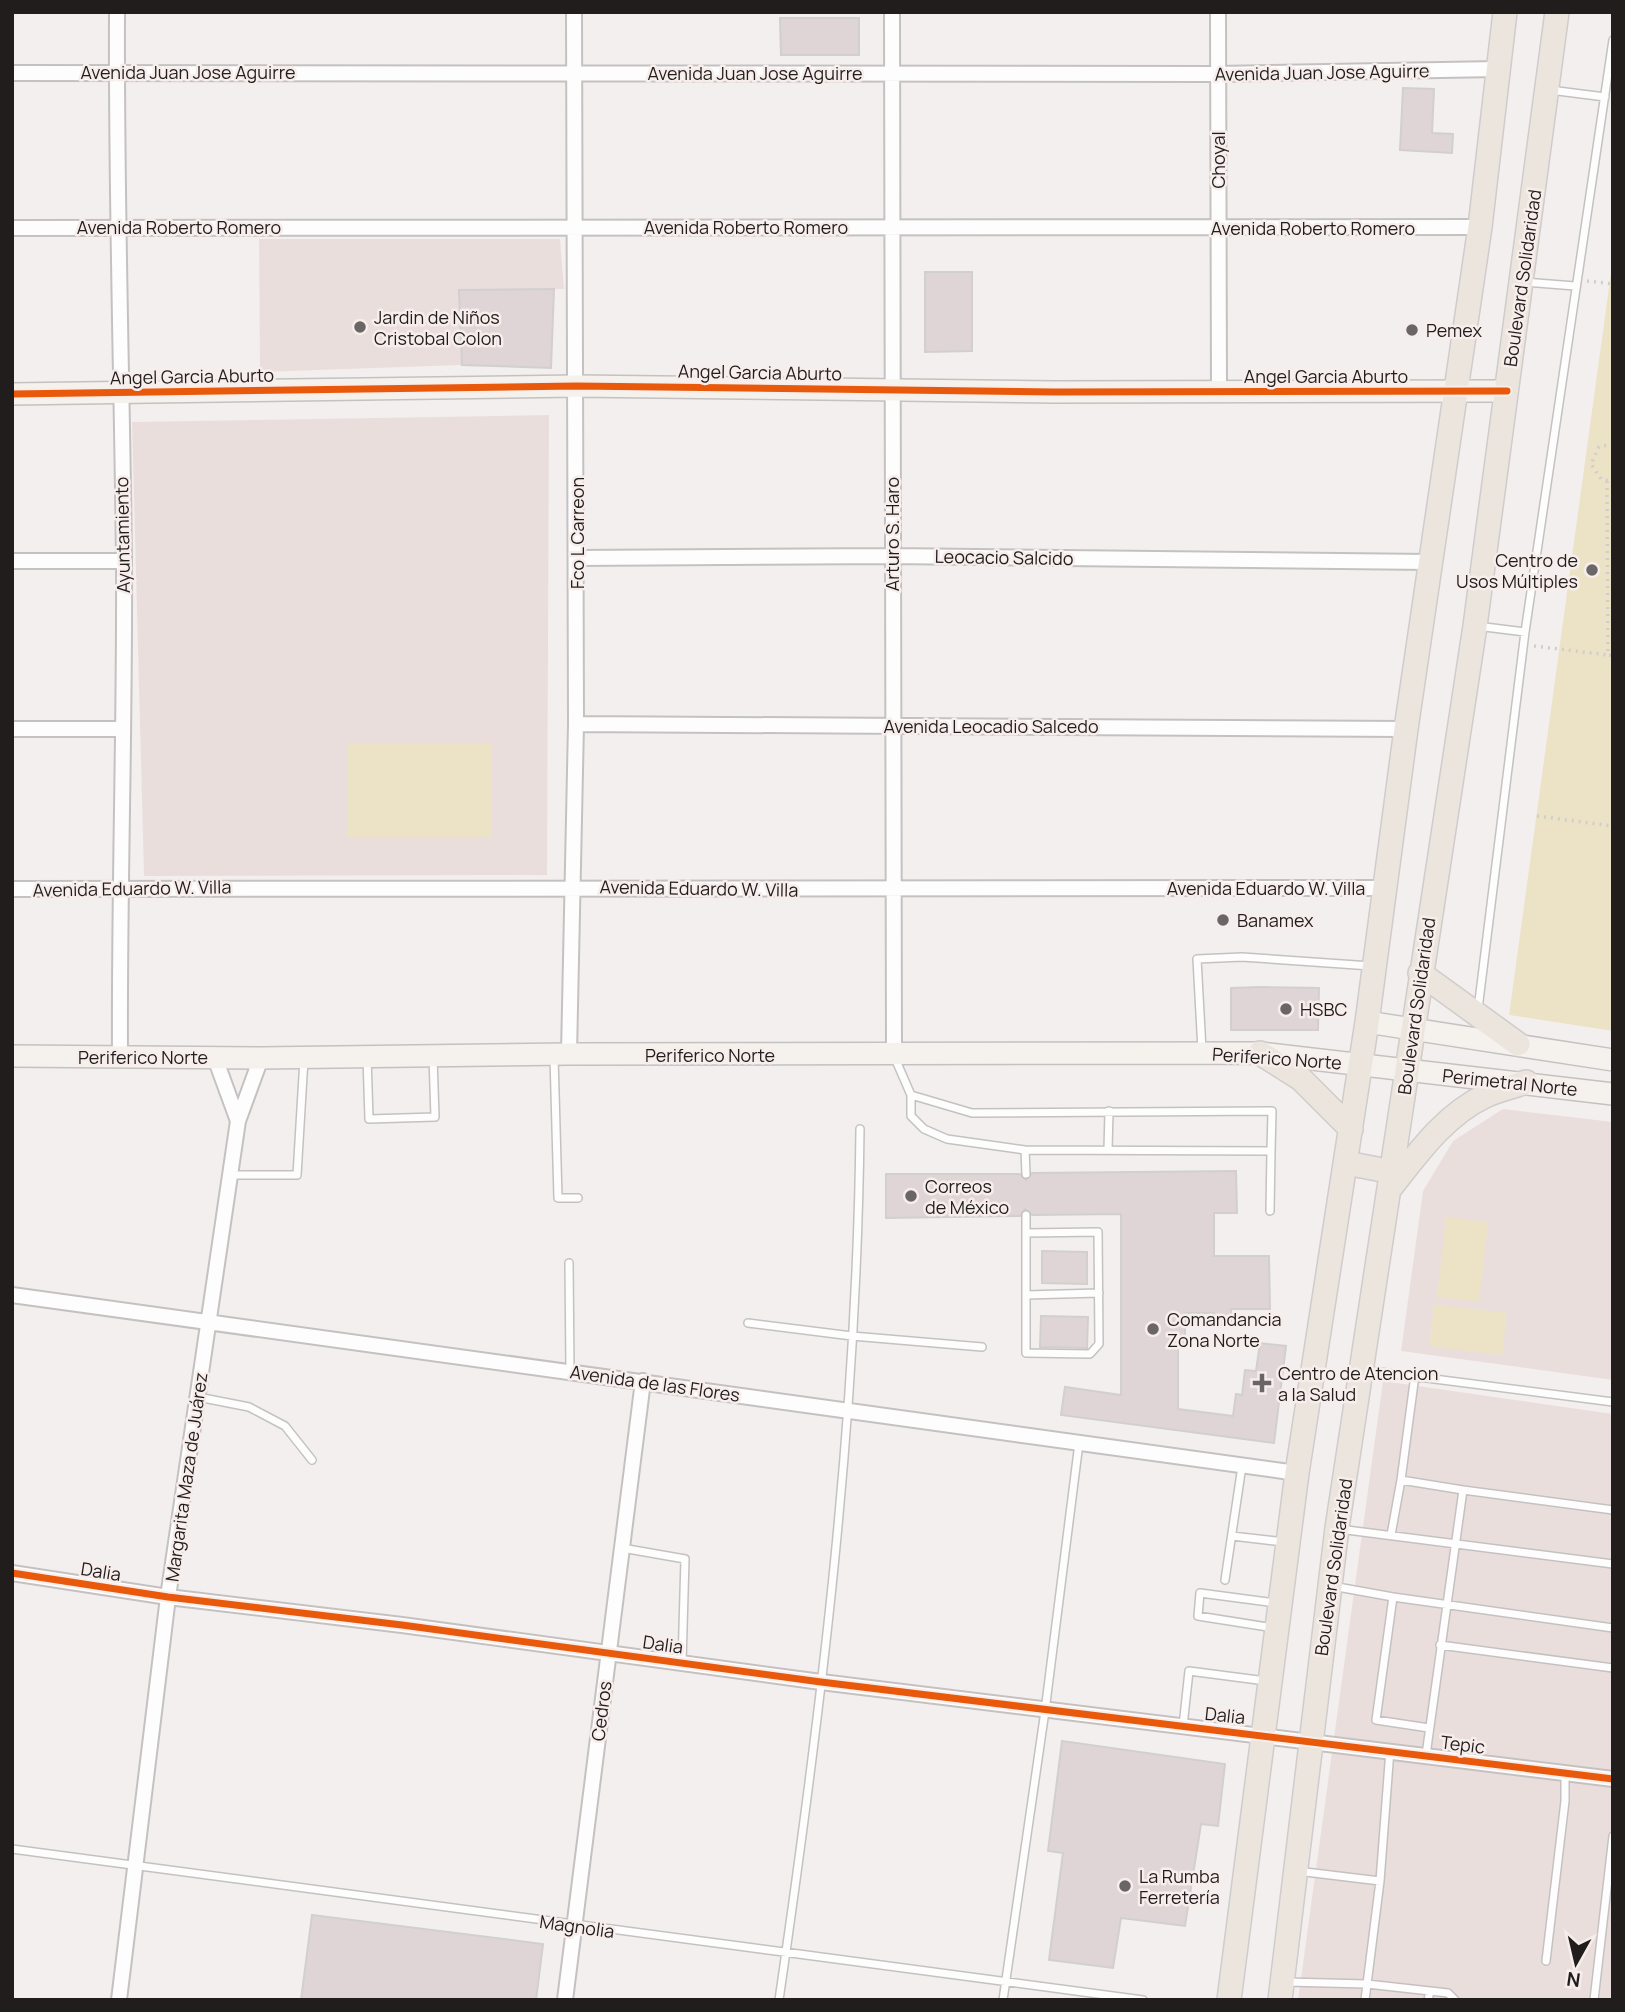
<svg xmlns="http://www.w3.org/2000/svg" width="1625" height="2012" font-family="Manrope,sans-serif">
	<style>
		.built { fill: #eadedd }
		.green { fill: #ece3c6 }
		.building { fill: #dfd5d7; stroke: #d2cfcf; stroke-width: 2 }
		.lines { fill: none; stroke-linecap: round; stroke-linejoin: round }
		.lane-casing { stroke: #c5c1c1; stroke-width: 10 }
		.street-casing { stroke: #c5c1c1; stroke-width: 18 }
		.secondary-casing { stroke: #c5c1c1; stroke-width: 24 }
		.primary-casing { stroke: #cfcccc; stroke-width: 26 }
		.path { stroke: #cfcece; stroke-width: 3.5; stroke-dasharray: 2 5; stroke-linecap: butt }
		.lane { stroke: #fdfdfd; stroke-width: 7 }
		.street { stroke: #fdfdfd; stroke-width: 14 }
		.secondary { stroke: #f5f1ed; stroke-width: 21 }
		.primary { stroke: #ece5dd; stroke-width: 23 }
		.cycleway-casing { stroke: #f7eeec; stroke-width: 11 }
		.cycleway { stroke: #e8590c; stroke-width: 7 }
		.poi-dot { fill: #6b6666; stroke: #f7eeec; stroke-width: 2.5 }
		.labels { text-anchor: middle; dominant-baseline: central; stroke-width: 5; stroke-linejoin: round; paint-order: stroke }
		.street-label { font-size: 18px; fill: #211d1d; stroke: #f7eeec }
		.poi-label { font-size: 18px; fill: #211d1d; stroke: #f7eeec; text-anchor: start }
	</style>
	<rect width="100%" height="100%" fill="#f4efef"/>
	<!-- built -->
	<path class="built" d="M259,239h301l4,50 -105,1 3,75 -202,7z
		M549,415l-2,460 -403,1 -12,-454z
		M1503,1109l110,13v258l-212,-29 22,-160 30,-50z
		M1383,1381l230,33v586h-315z"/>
	<!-- green -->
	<path class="green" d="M1613,258v773l-104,-16z
		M347,743h145v94h-145z
		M1446,1217l42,5 -9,80 -42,-5z
		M1434,1304l73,9 -5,42 -73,-9z"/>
	<!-- building -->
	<path class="building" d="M780,18h79v37h-78z
		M1403,88l31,1 -2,44 21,1 -1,19 -52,-3z
		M925,272h47v79l-47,1z
		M554,289l-3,79 -89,-3 -3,-75z
		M1261,987l58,1 -1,42h-87v-42z
		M1236,1171l1,42h-23v43h55l1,53h-39v16h-16l-1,-12h-29v33h-7v63l55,7 3,-22 6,1 3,-25 11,1 4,-28 26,3 -12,97 -213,-28 4,-28 56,8v-181l-89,1 -7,-6 -5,7 -134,2v-44h134l6,6 6,-7z
		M1042,1251l45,1v32l-45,-1z
		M1041,1316l47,1 -1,31 -47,-1z
		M1062,1741l163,23 -7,62 -17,-2 -16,102 -64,-8 -8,50 -64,-8 14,-107 -15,-2z
		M312,1915l231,29 -7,56h-235z"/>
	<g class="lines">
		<!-- lane casing -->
		<g class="lane-casing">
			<path id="lane" d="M1550,90l55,7
				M1524,282l51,4
				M1477,626l48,6
				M1478,1009l47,-377 88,-592
				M1202,1050l-5,-91 45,-2 129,9
				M894,1056l17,39v21l13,13 23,10 78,11 246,1 1,-40 -300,2 -61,-18
				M367,1057l2,62 66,-2 -2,-60
				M554,1057l4,141h20
				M1025,1150l1,24
				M1108,1150l1,-39
				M231,1175h66l7,-116
				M1270,1211l1,-60
				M1026,1233l72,-1 1,112 -9,10 -64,-1v-138
				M569,1263l1,108
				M1026,1295l73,-2
				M748,1323l104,13 130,11
				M1364,1370l249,32
				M1415,1375l-14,105 62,10
				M198,1397l51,10 36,19 27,34
				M1339,1529l274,35
				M1391,1535l10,-55
				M1232,1536l52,6
				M622,1548l63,11 -3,104
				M1225,1580l17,-114
				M1332,1586l61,11
				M1274,1628l-76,-12 2,-23 76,10
				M1440,1645l173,23
				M1183,1726l6,-55 77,10
				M1429,1728l-53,-8 17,-123 220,31
				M1426,1755l37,-265 150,20
				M12,1849l1131,151
				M1297,1871l83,10
				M1546,1961l19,-160v-27
				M1286,1982l81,2 63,7 -2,9
				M1430,1991l18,2 7,7
				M779,2000c42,-288 78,-580 81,-871
				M1003,2000l42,-289 34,-268
				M1365,2000l15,-119 10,-131
				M1594,2000l19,-164"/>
		</g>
		<!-- street casing -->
		<g class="street-casing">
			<path id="street" d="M117,12c-1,183 5,366 7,549 1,165 -5,331 -4,496
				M892,12l2,1043
				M1218,12l1,380
				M12,73l1206,1 280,-5
				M12,228l1468,-1
				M577,558l315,-2 538,6
				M12,561h112
				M576,724l830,5
				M12,729h110
				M12,889l1374,-1
				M569,1054l7,-330 -2,-712
				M215,1058l23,63
				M12,1295l1285,178
				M12,1573l156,24 234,28 419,57 792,97
				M119,2000l49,-403 70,-476 23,-63
				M565,2000l78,-619"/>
		</g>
		<!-- secondary casing -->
		<g class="secondary-casing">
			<path id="secondary" d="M12,394l564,-8 479,6 452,-1
				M1367,1022l246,38
				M12,1056l249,2 308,-4 691,-1 353,41"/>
		</g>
		<!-- primary casing -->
		<g class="primary-casing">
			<path id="primary" d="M1420,973l98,71
				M1260,1053l41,26 50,50
				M1346,1163l47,9
				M1392,1186c26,-33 53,-71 93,-90 12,-6 28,-9 41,-14
				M1229,2000l68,-527 70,-451 39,-293 74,-502 25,-215
				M1280,2000l57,-472 138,-902 82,-614"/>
		</g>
		<!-- path -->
		<path class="path" d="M1587,281l26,3
			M1613,444l-14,3 -8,17 10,15 12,3
			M1607,481l1,174 5,1
			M1534,646l74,9
			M1537,816l76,10"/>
		<!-- lane -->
		<use href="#lane" class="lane"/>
		<!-- street -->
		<use href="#street" class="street"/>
		<!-- secondary -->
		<use href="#secondary" class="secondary"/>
		<!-- primary -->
		<use href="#primary" class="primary"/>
		<!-- cycleway casing -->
		<g class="cycleway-casing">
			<path id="cycleway" d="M12,394l564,-8 479,6 452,-1
				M12,1573l156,24 234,28 419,57 792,97"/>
		</g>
		<!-- cycleway -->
		<use href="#cycleway" class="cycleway"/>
	</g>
	<!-- markers -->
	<g class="poi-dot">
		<circle cx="360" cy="327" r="7"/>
		<circle cx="1412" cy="330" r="7"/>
		<circle cx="1592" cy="570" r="7"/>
		<circle cx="1223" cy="920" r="7"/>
		<circle cx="1286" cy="1009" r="7"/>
		<circle cx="911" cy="1196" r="7"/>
		<circle cx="1153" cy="1329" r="7"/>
		<path d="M1258.5 1372.5h7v7h7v7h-7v7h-7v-7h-7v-7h7z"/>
		<circle cx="1125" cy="1886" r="7"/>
	</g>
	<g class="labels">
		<!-- street labels -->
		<g class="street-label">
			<text x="188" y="72">Avenida Juan Jose Aguirre</text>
			<text transform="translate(1322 72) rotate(-1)">Avenida Juan Jose Aguirre</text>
			<text x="755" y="73">Avenida Juan Jose Aguirre</text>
			<text transform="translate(1218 160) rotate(-90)">Choyal</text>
			<text x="179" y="227">Avenida Roberto Romero</text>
			<text x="746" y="227">Avenida Roberto Romero</text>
			<text x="1313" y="228">Avenida Roberto Romero</text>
			<text transform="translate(1522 278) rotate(-82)">Boulevard Solidaridad</text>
			<text transform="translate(760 372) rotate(1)">Angel Garcia Aburto</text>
			<text transform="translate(192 376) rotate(-1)">Angel Garcia Aburto</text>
			<text x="1326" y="376">Angel Garcia Aburto</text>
			<text transform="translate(577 533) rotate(-90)">Fco L Carreon</text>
			<text transform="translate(892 534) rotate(-90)">Arturo S. Haro</text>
			<text transform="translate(122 535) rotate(-91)">Ayuntamiento</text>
			<text transform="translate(1004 557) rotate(1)">Leocacio Salcido</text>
			<text x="991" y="726">Avenida Leocadio Salcedo</text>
			<text transform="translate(132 888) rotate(-1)">Avenida Eduardo W. Villa</text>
			<text transform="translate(699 888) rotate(1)">Avenida Eduardo W. Villa</text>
			<text x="1266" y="888">Avenida Eduardo W. Villa</text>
			<text transform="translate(1416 1006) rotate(-82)">Boulevard Solidaridad</text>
			<text x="710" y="1055">Periferico Norte</text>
			<text x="143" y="1057">Periferico Norte</text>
			<text transform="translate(1277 1058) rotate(4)">Periferico Norte</text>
			<text transform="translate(1510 1082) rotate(6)">Perimetral Norte</text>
			<text transform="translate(655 1383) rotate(8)">Avenida de las Flores</text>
			<text transform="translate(186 1477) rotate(-82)">Margarita Maza de Juárez</text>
			<text transform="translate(1333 1567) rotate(-82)">Boulevard Solidaridad</text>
			<text transform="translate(101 1571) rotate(9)">Dalia</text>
			<text transform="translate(663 1644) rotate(8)">Dalia</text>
			<text transform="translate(601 1711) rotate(-83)">Cedros</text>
			<text transform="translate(1225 1715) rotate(6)">Dalia</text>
			<text transform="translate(1463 1744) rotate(7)">Tepic</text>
			<text transform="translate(577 1926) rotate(8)">Magnolia</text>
		</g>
		<!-- poi labels -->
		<g class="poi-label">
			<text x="374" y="317">Jardin de Niños<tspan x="374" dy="21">Cristobal Colon</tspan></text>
			<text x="1426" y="330">Pemex</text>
			<text x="1578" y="560" text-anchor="end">Centro de<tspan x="1578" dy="21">Usos Múltiples</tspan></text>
			<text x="1237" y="920">Banamex</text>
			<text x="1300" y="1009">HSBC</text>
			<text x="925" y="1186">Correos<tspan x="925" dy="21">de México</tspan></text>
			<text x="1167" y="1319">Comandancia<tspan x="1167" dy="21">Zona Norte</tspan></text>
			<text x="1278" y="1373">Centro de Atencion<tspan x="1278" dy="21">a la Salud</tspan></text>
			<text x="1139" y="1876">La Rumba<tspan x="1139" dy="21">Ferretería</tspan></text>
		</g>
	</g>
	<!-- border -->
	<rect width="1625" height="2012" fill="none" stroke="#211d1d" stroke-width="28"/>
	<!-- north arrow -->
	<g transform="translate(1576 1963) rotate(188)" stroke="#f7eeec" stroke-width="5" paint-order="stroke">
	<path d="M0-5L12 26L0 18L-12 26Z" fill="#211d1d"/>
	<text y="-10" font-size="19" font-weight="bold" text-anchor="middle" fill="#211d1d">N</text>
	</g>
</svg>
